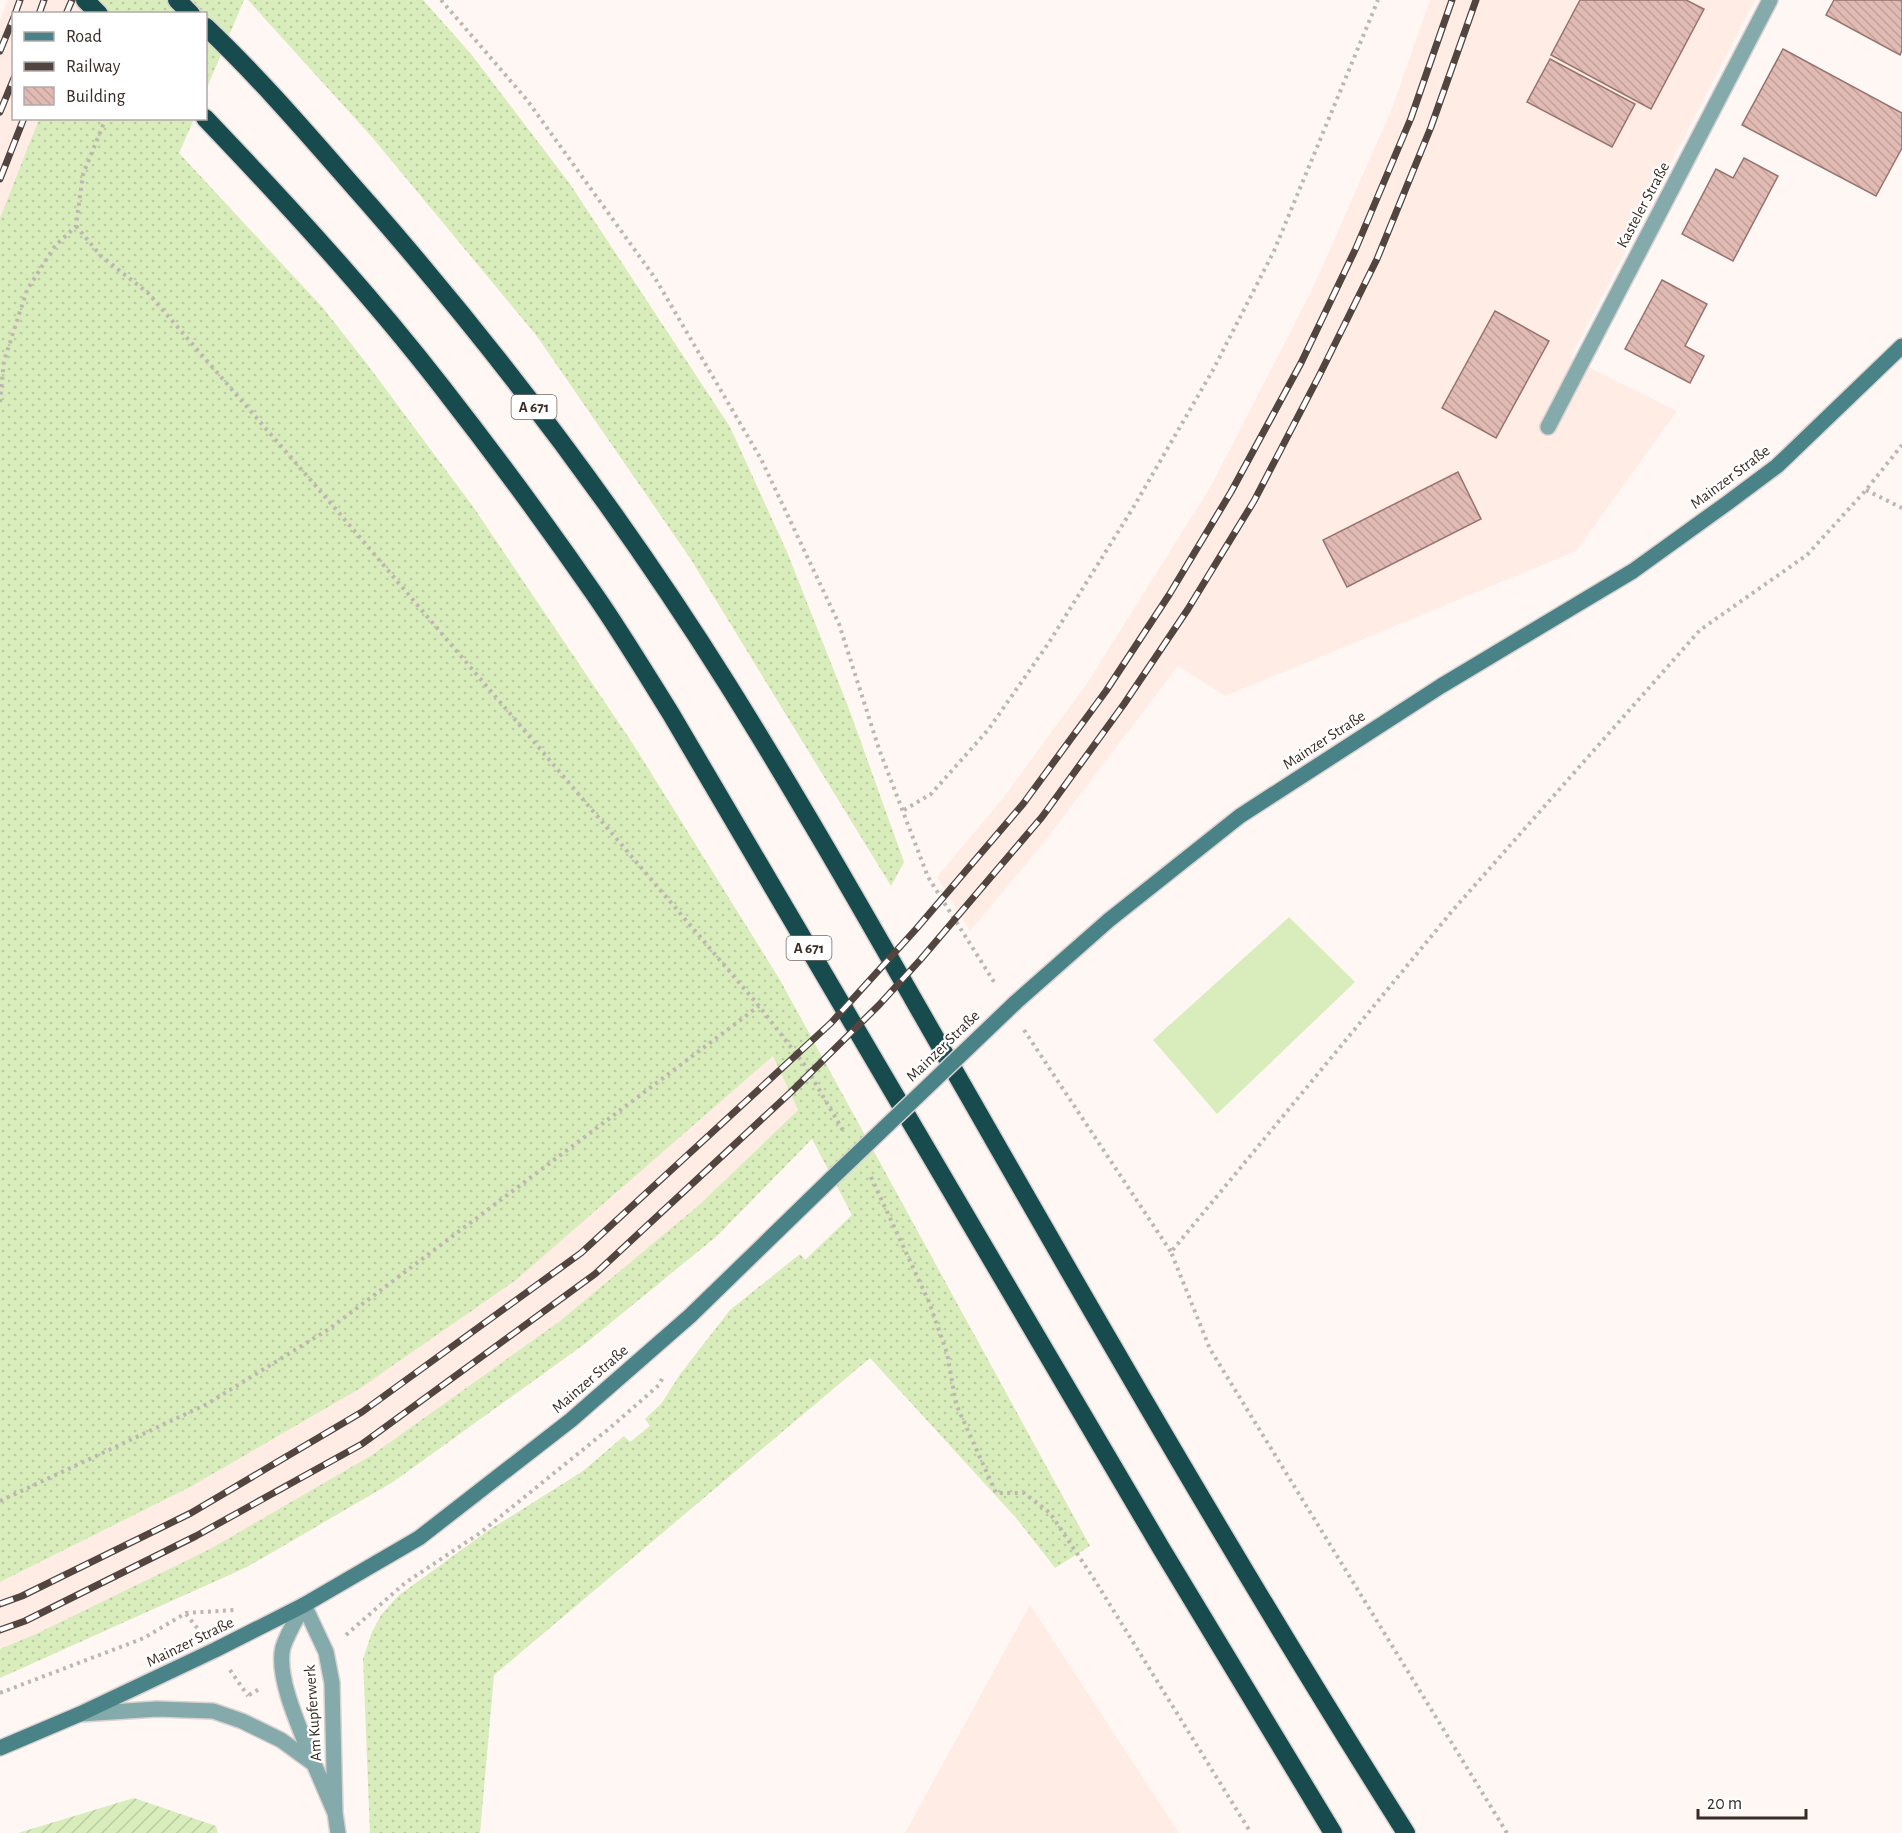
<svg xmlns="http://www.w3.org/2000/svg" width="1902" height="1833" font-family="'Alegreya Sans',sans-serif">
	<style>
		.built { fill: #ffece5 }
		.grass { fill: url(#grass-dots) }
		.garden { fill: url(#garden-furrows) }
		.pitch { fill: #d8edbb }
		.building { fill: url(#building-back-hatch); stroke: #97736e; stroke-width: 1.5 }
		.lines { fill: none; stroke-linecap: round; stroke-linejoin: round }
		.street-casing { stroke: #dbd2cf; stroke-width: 18 }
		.secondary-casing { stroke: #dbd2cf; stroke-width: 18 }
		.highway-casing { stroke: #dbd2cf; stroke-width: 21 }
		.path { stroke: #bfb6b2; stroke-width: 4; stroke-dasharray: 3 4.5; stroke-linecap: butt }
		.street { stroke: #85aaac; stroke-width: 15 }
		.secondary { stroke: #498387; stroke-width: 15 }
		.highway { stroke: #174b4e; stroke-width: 18 }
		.rail-casing { stroke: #524540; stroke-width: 7 }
		.rail { stroke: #fff; stroke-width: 4.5; stroke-dasharray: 14; stroke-linecap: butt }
		.secondary-bridge-casing { stroke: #dbd2cf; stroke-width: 18; stroke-linecap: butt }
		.secondary-bridge { stroke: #498387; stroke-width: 15 }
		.labels { text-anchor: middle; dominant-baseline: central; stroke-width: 4.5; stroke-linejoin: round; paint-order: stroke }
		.shield { fill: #fff; stroke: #746b66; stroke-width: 1.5 }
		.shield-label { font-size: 15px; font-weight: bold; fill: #392b25 }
		.street-label { font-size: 16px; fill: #392b25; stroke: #fff }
	</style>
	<defs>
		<pattern id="grass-dots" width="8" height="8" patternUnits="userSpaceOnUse" patternTransform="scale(1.5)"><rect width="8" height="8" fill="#d8edbb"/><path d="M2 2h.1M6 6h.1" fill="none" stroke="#bacba1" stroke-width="1.8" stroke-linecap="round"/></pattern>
		<pattern id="garden-furrows" width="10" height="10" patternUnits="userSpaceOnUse" patternTransform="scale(1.5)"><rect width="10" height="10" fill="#d8edbb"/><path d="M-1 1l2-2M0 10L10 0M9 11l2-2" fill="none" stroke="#bacba1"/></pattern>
		<pattern id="building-back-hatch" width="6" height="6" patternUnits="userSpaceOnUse" patternTransform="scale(1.5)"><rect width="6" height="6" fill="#e1bab4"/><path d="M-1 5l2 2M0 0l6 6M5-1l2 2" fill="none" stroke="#c2a09b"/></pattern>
	</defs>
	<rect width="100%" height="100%" fill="#fef7f4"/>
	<!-- built -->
	<path class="built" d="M8,0h79l-6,13 -67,1v104l25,1 -39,99v-198z
		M1430,0h325l-185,358 107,53 -101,140 -351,145 -47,-30 -134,176 -74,89 -33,-54 67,-80 84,-115 123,-196 102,-198 80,-182z
		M773,1056l25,54 -99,95 -139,116 -188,134 -162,94 -172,84 -38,16v-67l192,-96 167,-97 157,-109z
		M1030,1605l149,228h-274z"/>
	<!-- grass -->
	<path class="grass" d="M87,0h157l-38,90v-76h-125z
		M248,0h175l48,54 99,130 160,243 57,125 62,157 55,153 -13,24 -201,-328 -154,-223 -165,-199z
		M39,119h155l-15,34 144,155 44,56 107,144 159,236 147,236 310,566 -35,22 -38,-49 -147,-161 -376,317 -14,158h-110l-7,-174 9,-27 9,-17 17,-19 88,-64 97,-61 41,-35 6,6 20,-16 -5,-7 16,-15 20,-31 49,-63 70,-56 5,6 47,-45 -40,-76 -95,97 -131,107 -193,139 -146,85 -247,111v-29l38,-16 172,-84 162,-94 188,-134 139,-116 99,-95 -25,-54 -257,224 -157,109 -167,97 -192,96v-1364z"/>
	<!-- garden -->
	<path class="garden" d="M134,1798l82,28 2,7h-200z"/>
	<!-- pitch -->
	<path class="pitch" d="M1289,917l66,65 -138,132 -64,-74z"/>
	<!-- building -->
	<path class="building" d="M1580,0h106l18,9 -53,100 -100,-54z
		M1834,0h68v50l-2,5 -74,-40z
		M1783,49l119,64v35l-26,48 -134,-71z
		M1550,59l85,45 -23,43 -85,-45z
		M1744,158l34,18 -45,85 -51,-27 34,-65 17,9z
		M1662,280l45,24 -22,42 19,10 -14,27 -65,-34z
		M1495,311l54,30 -53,97 -54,-30z
		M1458,472l23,47 -134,68 -24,-47z"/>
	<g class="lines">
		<!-- street casing -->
		<g class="street-casing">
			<path id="street" d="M1548,427l222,-427
				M304,1605l22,47 6,31 3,130 3,20
				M304,1605c-7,13 -16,27 -21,42 -8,31 20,88 31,117
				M81,1714l76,-5 56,2 29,10 39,19 33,24 21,49"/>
		</g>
		<!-- secondary casing -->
		<g class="secondary-casing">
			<path id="secondary" d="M1015,1003l94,-83 131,-104 201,-130 192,-115 93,-67 51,-38 125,-120
				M0,1748l80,-34 135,-64 89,-45 115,-67 152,-118 119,-104 142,-138"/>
		</g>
		<!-- highway casing -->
		<g class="highway-casing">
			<path id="highway" d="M85,0l14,14
				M177,0l14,14
				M206,27c58,55 110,117 163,177 131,150 253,312 359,481 85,136 163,276 243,415 141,247 283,493 435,733
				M205,118c83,87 164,175 237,269 53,68 104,137 153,208 27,39 51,79 76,119l490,834 172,285"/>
		</g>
		<!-- path -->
		<path class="path" d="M441,0l86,100 128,178 106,181 78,165 40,125 49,128 68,108
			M76,226l25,30 47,37 186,214 425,499 45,58 40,68
			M0,402l4,-41 23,-71 28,-44 21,-20 7,-52 23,-56
			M1866,490l36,18
			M904,810l27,-16 57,-64 60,-86 85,-136 80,-138 61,-119 104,-251
			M1024,1030l147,222
			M871,1177l58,125 18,51 9,51 40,89h28l26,20 44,66 157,254
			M0,1501l207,-97 122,-75 430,-323
			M186,1614l12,15
			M346,1635l59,-52 75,-50 131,-106 48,-42 5,-10
			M230,1670l18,26
			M0,1693l144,-55 42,-25 48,-3
			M249,1695l12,-7
			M1507,1833l-297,-484 -39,-97 282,-342 247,-280 107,-75 59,-65 36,-45"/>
		<!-- street -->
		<use href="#street" class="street"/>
		<!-- secondary -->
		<use href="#secondary" class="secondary"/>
		<!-- highway -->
		<use href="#highway" class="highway"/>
		<!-- rail casing -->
		<g class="rail-casing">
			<path id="rail" d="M15,14l5,-14
				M39,14l5,-14
				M66,14l6,-14
				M0,51l14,-34
				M0,112l14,-34
				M0,179l24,-61
				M0,1604l22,-8 169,-83 171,-101 219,-159 250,-230 86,-95 106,-124 83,-113 63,-96 62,-103 70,-129 55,-115 55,-130 41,-118
				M0,1630l25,-9 171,-85 166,-92 233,-170 195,-181 89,-88 42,-46 121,-142 82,-113 64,-95 66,-108 65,-125 58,-117 54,-132 45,-127"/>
		</g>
		<!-- rail -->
		<use href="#rail" class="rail"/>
		<!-- secondary-bridge casing -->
		<g class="secondary-bridge-casing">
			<path id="secondary-bridge" d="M832,1178l183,-175"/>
		</g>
		<!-- secondary-bridge -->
		<use href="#secondary-bridge" class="secondary-bridge"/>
	</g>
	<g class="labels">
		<!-- shield labels -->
		<g class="shield">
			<rect x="511.5" y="395" width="45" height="24" rx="4.5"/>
			<rect x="786.5" y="936" width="45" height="24" rx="4.5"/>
		</g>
		<g class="shield-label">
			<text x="534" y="407">A 671</text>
			<text x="809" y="948">A 671</text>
		</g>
		<!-- street labels -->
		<g class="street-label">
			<text transform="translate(1643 205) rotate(-62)">Kasteler Straße</text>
			<text transform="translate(1730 477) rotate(-37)">Mainzer Straße</text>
			<text transform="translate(1324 740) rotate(-33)">Mainzer Straße</text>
			<text transform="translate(943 1046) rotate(-44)">Mainzer Straße</text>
			<text transform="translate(590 1379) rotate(-41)">Mainzer Straße</text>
			<text transform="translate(190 1642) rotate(-26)">Mainzer Straße</text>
			<text transform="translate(313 1713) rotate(-94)">Am Kupferwerk</text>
		</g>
	</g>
	<!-- legend -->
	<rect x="12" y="12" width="195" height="108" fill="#ffffff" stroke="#b0aaa8" stroke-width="1.5"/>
	<rect x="24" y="32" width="30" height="9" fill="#498387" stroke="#b0aaa8" stroke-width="1.5"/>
	<text x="66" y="42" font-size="18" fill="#392b25">Road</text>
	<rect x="24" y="62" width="30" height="9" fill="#524540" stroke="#b0aaa8" stroke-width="1.5"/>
	<text x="66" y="72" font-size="18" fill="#392b25">Railway</text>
	<rect x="24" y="87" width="30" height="18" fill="url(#building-back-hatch)" stroke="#b0aaa8" stroke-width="1.5"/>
	<text x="66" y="102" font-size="18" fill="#392b25">Building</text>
	<!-- scale -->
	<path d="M1698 1809v9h108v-9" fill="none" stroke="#392b25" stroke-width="3"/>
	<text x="1707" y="1809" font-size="18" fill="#392b25" stroke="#ffffff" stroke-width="4.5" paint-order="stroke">20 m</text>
</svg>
